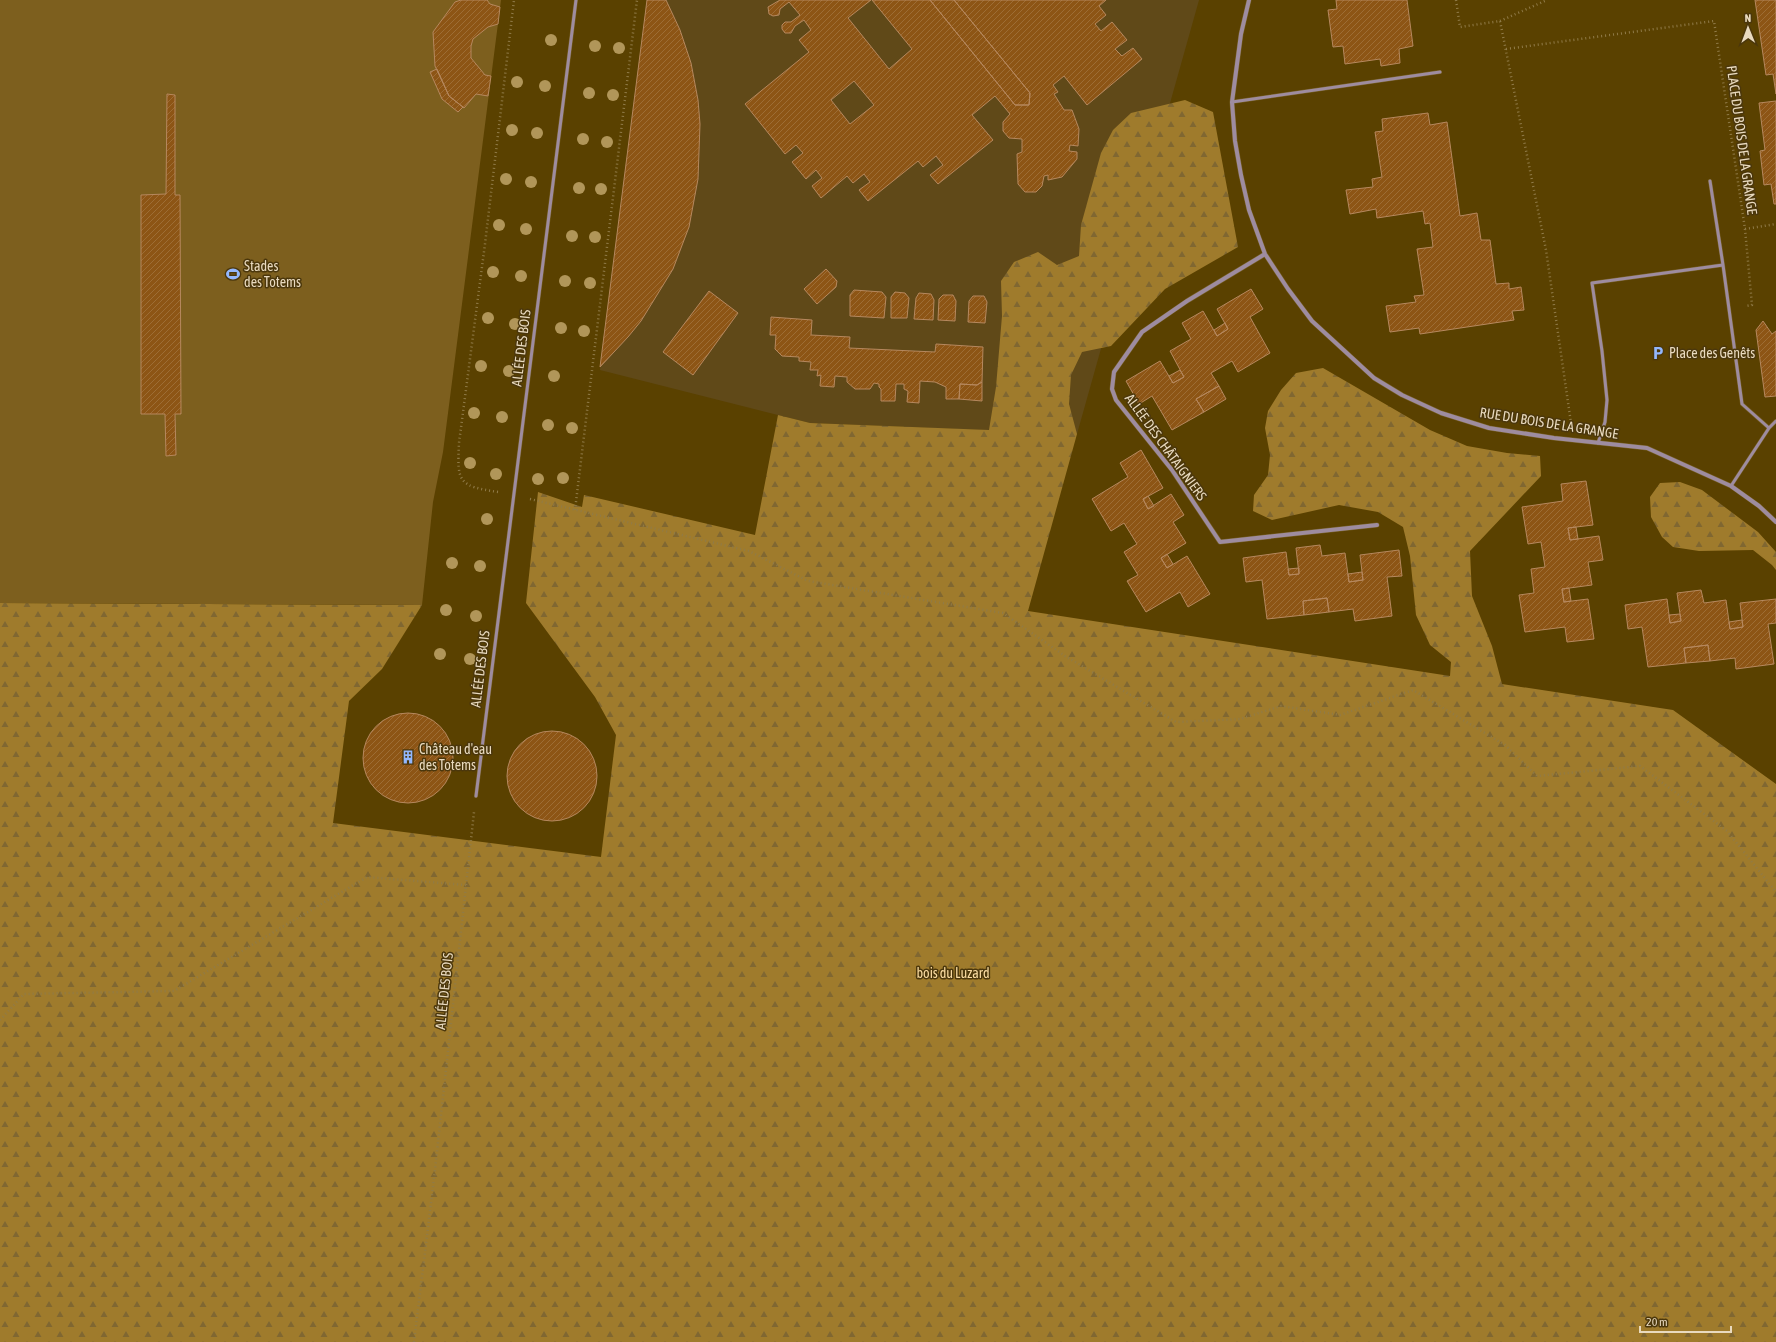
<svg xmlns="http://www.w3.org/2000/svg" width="1776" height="1342" font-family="'Asap Condensed',sans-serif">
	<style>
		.built { fill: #604918 }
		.forest { fill: url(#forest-firs) }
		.pitch { fill: #7d5f1e }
		.building { fill: url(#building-hatch); stroke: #b6885e; fill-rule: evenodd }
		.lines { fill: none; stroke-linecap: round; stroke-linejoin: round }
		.service-casing { stroke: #776026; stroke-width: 4 }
		.minor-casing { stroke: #776026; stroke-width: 5 }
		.path { stroke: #907b48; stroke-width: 2.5; stroke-dasharray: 1 3; stroke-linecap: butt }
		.service { stroke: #9e8ca0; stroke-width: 3 }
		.minor { stroke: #9e8ca0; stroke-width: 4 }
		.tree { fill: #b19659 }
		.labels { text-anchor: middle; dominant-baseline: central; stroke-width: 3; stroke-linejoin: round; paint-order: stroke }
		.street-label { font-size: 14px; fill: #e9dabf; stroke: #4b370c }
		.poi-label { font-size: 14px; fill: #e9dabf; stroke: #4b370c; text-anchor: start }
		.park-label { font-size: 14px; fill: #f9dba1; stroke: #4b370c }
	</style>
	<defs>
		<pattern id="forest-firs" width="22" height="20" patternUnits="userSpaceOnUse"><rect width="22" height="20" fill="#9f7b2c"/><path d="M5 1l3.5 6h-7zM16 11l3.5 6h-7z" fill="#806731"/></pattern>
		<pattern id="building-hatch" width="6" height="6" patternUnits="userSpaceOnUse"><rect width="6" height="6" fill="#8d5515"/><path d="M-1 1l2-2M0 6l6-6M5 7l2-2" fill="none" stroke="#9d6d35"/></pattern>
	</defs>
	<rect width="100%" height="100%" fill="#5a4100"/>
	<!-- built -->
	<path class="built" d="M647,0h552l-122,434 -267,-11 -210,-53z"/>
	<!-- forest -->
	<path class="forest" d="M1185,100l28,12 25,135 -73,42 -54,57 -29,6 -11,23 -2,29 8,30 -49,177 422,65 1,-14 -21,-17 -14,-30 -6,-59 -7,-29 -25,-15 -39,-7 -67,15 -19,-9 1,-16 14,-20 2,-20 -5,-27 3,-17 13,-21 15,-17 27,-5 107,62 37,16 40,7 33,3 1,20 -71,75 2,45 20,50 10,38 171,26 103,74v558h-1776v-739l422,2 -40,64 -33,32 -16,122 268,34 15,-122 -21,-38 -69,-94 12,-111 44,15 2,-12 171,40 23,-120 32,8 179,7 7,-43 6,-71 -1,-35 13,-19 24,-10 19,13 22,-9 2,-31 20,-72 12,-23 18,-17z
		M1680,482l22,8 56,42 18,20v18l-4,-5 -19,-15 -54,1 -26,-4 -11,-10 -11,-20 -1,-20 10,-14z"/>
	<!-- pitch -->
	<path class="pitch" d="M0,0h501l-58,452 -10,50 -11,103 -422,-2z"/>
	<!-- building -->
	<path class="building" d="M461,0h26l3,4 10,3 -2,17 -10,3 -15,12 -2,7v12l14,17 6,1 -3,20 -12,-2 -12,14 -15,-12 -14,-30 -2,-34 22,-30z
		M647,0h19l14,30 11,33 7,37 2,24 -2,55 -9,48 -16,42 -32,52 -13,16 -28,30z
		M780,0h91l-23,18 41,51 23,-20 -40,-49h58l85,105h14l1,-12 -76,-93h152l-7,6 7,9 -11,9 6,7 11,-9 15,18 -12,9 7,7 11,-8 9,11 -55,46 -23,-29 -11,9 5,7 -4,2 10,16h8l7,19 -1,17 -8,-1 -1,6 8,1v7l-15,18 -14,3v-5l-4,1 -2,10 -6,6h-11l-7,-8 -1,-30 5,-2v-13l-13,-1 -6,-7v-9l7,-8 -15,-18 -23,19 21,25 -55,44 -8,-9 13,-10 -7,-9 -13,11 -5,-6 -50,40 -9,-11 11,-8 -6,-8 -11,9 -6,-7 -26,22 -9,-12 10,-8 -6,-8 -10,9 -14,-17 11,-9 -7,-8 -11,9 -40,-50 64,-52 -10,-12 12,-10 -7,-10 -9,6 -4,7h-6l-3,-4v-4l3,-3h6l9,-7 -11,-13 -9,7 -1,6 -6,1 -4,-2 -1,-7zM854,81l20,24 -24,19 -19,-24z
		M930,0h24l76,93 -1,12h-14z
		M1336,0h71l6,46 -14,3 1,14 -19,3 -1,-7 -35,5 -2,-18 -10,1 -5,-37 9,-1z
		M1755,0h21v94l-3,-20 -7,1z
		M437,69l12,27 14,11 -5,5 -16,-13 -12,-27z
		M167,94l8,1v100h5l1,219h-6l1,41 -10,1 -1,-42h-24v-219l25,-1z
		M1776,101v103h-2l-3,-20 -7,1 -4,-34 5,-1 -6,-47z
		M1428,113l2,12 17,-3 13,94 17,-3 4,27h9l6,44 13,-1v6l12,-2 3,23 -12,1 2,9 -94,14 -1,-6 -29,4 -4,-26 30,-4 -2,-6 10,-1 -7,-46 16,-2 -3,-24 -5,1 -2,-13 -46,7 -1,-9 -26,5 -4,-24 27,-3 -1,-8 10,-2 -7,-45 8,-1 -1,-12z
		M826,269l11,12 -1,6 -19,17 -13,-15z
		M1251,289l12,20 -13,8 20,36 -32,19 -6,-11 -21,12 8,13 -23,13 8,13 -32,18 -20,-34 -13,8 -13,-23 34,-20 13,22 11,-6 -14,-26 21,-12 -9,-16 21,-12 14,25 11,-7 -11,-20z
		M854,290l28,2 4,5 -2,21 -34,-2v-21z
		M709,291l29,22 -45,62 -30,-23z
		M895,292l10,1 4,5 -2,20h-16v-21z
		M919,293l12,1 3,6 -1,20 -19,-1 2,-21z
		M943,295h10l3,6 -1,20 -17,-1 1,-21z
		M973,296h11l3,6 -2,21 -17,-1 1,-21z
		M771,317l41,3 -1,15 39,2 -1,11 86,4 1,-8 47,3 -1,35 -5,3 -17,-1 -1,15h-13v-12l-11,-5 -15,-1 -1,22 -12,-1 1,-11 -4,-2v-5h-8l-1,17h-14v-12l-2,-2v-3l-5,-1 -4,6h-15l-8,-7v-5l-12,-1 -1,11 -14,-1 1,-11 -4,1 1,-6h-8l1,-8 -12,-1v-4l-17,-1 -7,-7 1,-14h-6z
		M1763,321l9,13 4,-3v65l-11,1 -9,-67z
		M1225,323l3,6 -11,7 -3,-6z
		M1180,370l4,7 -11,6 -4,-7z
		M982,382v19l-23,-2 1,-15 17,1z
		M1219,386l7,13 -22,13 -8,-13z
		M1141,450l22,38 -20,11 5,10 23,-15 13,21 -11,7 13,21 -25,15 6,10 20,-12 23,38 -22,13 -8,-15 -34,20 -19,-31 11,-6 -14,-23 13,-8 -13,-21 -13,8 -19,-32 36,-22 -8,-14z
		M1586,481l7,44 -25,3 2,12 29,-4 4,24 -15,2 4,23 -30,4 2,13 24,-3 6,40 -27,3 -2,-15 -40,5 -6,-37 15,-2 -3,-24 14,-2 -4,-25 -13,2 -6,-37 41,-6 -2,-17z
		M1148,496l6,10 -6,3 -5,-10z
		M1576,527l2,12 -8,1 -2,-12z
		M1320,545l2,11 23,-3 4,29 14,-2 -3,-25 39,-5 3,26 -15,1 5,39 -37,5 -2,-12 -24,3 -2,-14 -24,3 1,14 -37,4 -5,-39 -16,2 -3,-24 43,-6 3,23 10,-1 -3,-26z
		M1167,554l6,10 -6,4 -6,-10z
		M1299,568v6l-10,1 -1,-6z
		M1362,572l1,8 -14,2 -1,-8z
		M1569,588l2,13 -7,1 -2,-13z
		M1701,590l3,13 22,-3 4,29 13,-2 -3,-24 36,-4v24l-8,1 6,40 -38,5 -1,-11 -25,3 -2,-16 -24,3 2,15 -38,4 -6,-40 -14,2 -3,-24 42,-6 3,24 11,-2 -4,-28z
		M1327,598l2,14 -25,3 -1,-14z
		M1680,614l1,7 -11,2 -1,-8z
		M1742,620l1,7 -13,2 -1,-7z
		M1708,645l2,16 -24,2 -2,-15z
		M363 758a45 45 0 1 1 90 0a45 45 0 1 1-90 0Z
		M507 776a45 45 0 1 1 90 0a45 45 0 1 1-90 0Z"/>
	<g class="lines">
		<!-- service casing -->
		<g class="service-casing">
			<path id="service" d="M1232,102l208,-30
				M1710,181l13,84
				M1598,443l7,-21 2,-22 -5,-49 -10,-68 131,-18 19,139 27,24
				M1731,486l38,-58 7,-7
				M476,796l100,-796"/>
		</g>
		<!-- minor casing -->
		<g class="minor-casing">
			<path id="minor" d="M1249,0l-8,34 -9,68 3,39 6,34 8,35 16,44 23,35 24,32 62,57 28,17 39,18 48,15 65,10 93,10 84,38 28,20 17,16
				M1265,254l-78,47 -45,31 -28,40 -2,17 4,11 56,70 48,72 157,-17"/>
		</g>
		<!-- path -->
		<path class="path" d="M1456,0l4,27 40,-6 46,229 25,173
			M1500,21l47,-21
			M1506,49l208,-28 31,208 7,76 -6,1
			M1745,229l31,-5
			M498,492c-40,-6 -41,-10 -39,-49l26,-199 29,-244
			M530,499l219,52 59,30 195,32 62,43 111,66 64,-3 41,-13 59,9 73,-25 92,55 32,31 103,-10 87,65 49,61
			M575,510l62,-510
			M0,1020l24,-26 150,-3 193,-114 99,8
			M414,1342l21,-172 39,-358"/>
		<!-- service -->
		<use href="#service" class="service"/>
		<!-- minor -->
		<use href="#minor" class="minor"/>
	</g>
	<!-- trees -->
	<g class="tree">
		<circle cx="551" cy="40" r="6"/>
		<circle cx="595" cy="46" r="6"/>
		<circle cx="619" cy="48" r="6"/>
		<circle cx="517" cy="82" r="6"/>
		<circle cx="545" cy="86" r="6"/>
		<circle cx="589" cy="93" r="6"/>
		<circle cx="613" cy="95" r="6"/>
		<circle cx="512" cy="130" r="6"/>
		<circle cx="537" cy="133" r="6"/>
		<circle cx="583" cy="139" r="6"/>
		<circle cx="607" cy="142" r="6"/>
		<circle cx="506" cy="179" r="6"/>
		<circle cx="531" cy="182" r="6"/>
		<circle cx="579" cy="188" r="6"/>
		<circle cx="601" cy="189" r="6"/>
		<circle cx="499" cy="225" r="6"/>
		<circle cx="526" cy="229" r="6"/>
		<circle cx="572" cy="236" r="6"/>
		<circle cx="595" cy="237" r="6"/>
		<circle cx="493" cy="272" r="6"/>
		<circle cx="521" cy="276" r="6"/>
		<circle cx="565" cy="281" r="6"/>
		<circle cx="590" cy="283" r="6"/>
		<circle cx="488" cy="318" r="6"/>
		<circle cx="515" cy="324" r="6"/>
		<circle cx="561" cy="328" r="6"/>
		<circle cx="584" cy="331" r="6"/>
		<circle cx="481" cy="366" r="6"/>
		<circle cx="509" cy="371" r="6"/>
		<circle cx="554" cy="376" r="6"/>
		<circle cx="474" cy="413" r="6"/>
		<circle cx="502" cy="417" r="6"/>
		<circle cx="548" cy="425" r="6"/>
		<circle cx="572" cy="428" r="6"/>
		<circle cx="470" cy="463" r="6"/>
		<circle cx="496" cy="474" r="6"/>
		<circle cx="563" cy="478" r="6"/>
		<circle cx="538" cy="479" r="6"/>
		<circle cx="487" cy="519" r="6"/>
		<circle cx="452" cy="563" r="6"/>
		<circle cx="480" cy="566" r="6"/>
		<circle cx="446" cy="610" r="6"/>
		<circle cx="476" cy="616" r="6"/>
		<circle cx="440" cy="654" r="6"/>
		<circle cx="470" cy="659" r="6"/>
	</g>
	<!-- icons -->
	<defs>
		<g id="stadium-bare" transform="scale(1.08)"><path d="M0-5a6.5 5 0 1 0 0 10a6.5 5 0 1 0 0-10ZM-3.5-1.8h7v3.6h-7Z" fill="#93b7fd" stroke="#4b370c" stroke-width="2.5" paint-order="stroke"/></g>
		<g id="parking-bare" transform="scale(1.08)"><path d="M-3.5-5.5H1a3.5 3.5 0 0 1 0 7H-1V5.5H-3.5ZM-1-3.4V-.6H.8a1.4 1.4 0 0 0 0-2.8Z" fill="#93b7fd" stroke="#4b370c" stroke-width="2.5" paint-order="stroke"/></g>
		<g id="building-bare" transform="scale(1.08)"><path d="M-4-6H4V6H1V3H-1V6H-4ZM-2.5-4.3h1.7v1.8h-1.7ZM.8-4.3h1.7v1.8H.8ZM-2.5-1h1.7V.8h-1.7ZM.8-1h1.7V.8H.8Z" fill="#93b7fd" stroke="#4b370c" stroke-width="2.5" paint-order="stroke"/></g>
	</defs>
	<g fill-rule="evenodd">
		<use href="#stadium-bare" x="233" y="274"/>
		<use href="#parking-bare" x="1658" y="353"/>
		<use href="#building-bare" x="408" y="757"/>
	</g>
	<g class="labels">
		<!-- street labels -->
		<g class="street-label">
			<text transform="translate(1742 140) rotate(82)">PLACE DU BOIS DE LA GRANGE</text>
			<text transform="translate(521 348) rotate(-83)">ALLÉE DES BOIS</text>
			<text transform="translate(1549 423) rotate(9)">RUE DU BOIS DE LA GRANGE</text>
			<text transform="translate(1166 447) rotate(54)">ALLÉE DES CHÂTAIGNIERS</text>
			<text transform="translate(480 669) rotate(-83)">ALLÉE DES BOIS</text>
			<text transform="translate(444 991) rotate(-84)">ALLÉE DES BOIS</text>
		</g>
		<!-- poi labels -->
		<g class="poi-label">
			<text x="244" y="266">Stades<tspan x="244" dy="16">des Totems</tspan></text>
			<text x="1669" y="353">Place des Genêts</text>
			<text x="419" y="749">Château d'eau<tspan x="419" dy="16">des Totems</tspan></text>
		</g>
		<!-- park labels -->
		<g class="park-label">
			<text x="953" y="973">bois du Luzard</text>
		</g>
	</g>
	<!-- north arrow -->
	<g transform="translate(1748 28) rotate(359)" stroke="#4b370c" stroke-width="3" paint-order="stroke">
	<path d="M0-3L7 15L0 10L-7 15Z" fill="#e9dabf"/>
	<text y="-6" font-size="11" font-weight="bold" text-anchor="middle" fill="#e9dabf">N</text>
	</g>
	<!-- scale -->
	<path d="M1640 1326v6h91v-6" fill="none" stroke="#e9dabf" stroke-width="2"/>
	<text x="1646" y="1326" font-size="12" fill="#e9dabf" stroke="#4b370c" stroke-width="3" paint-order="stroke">20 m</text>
</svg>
